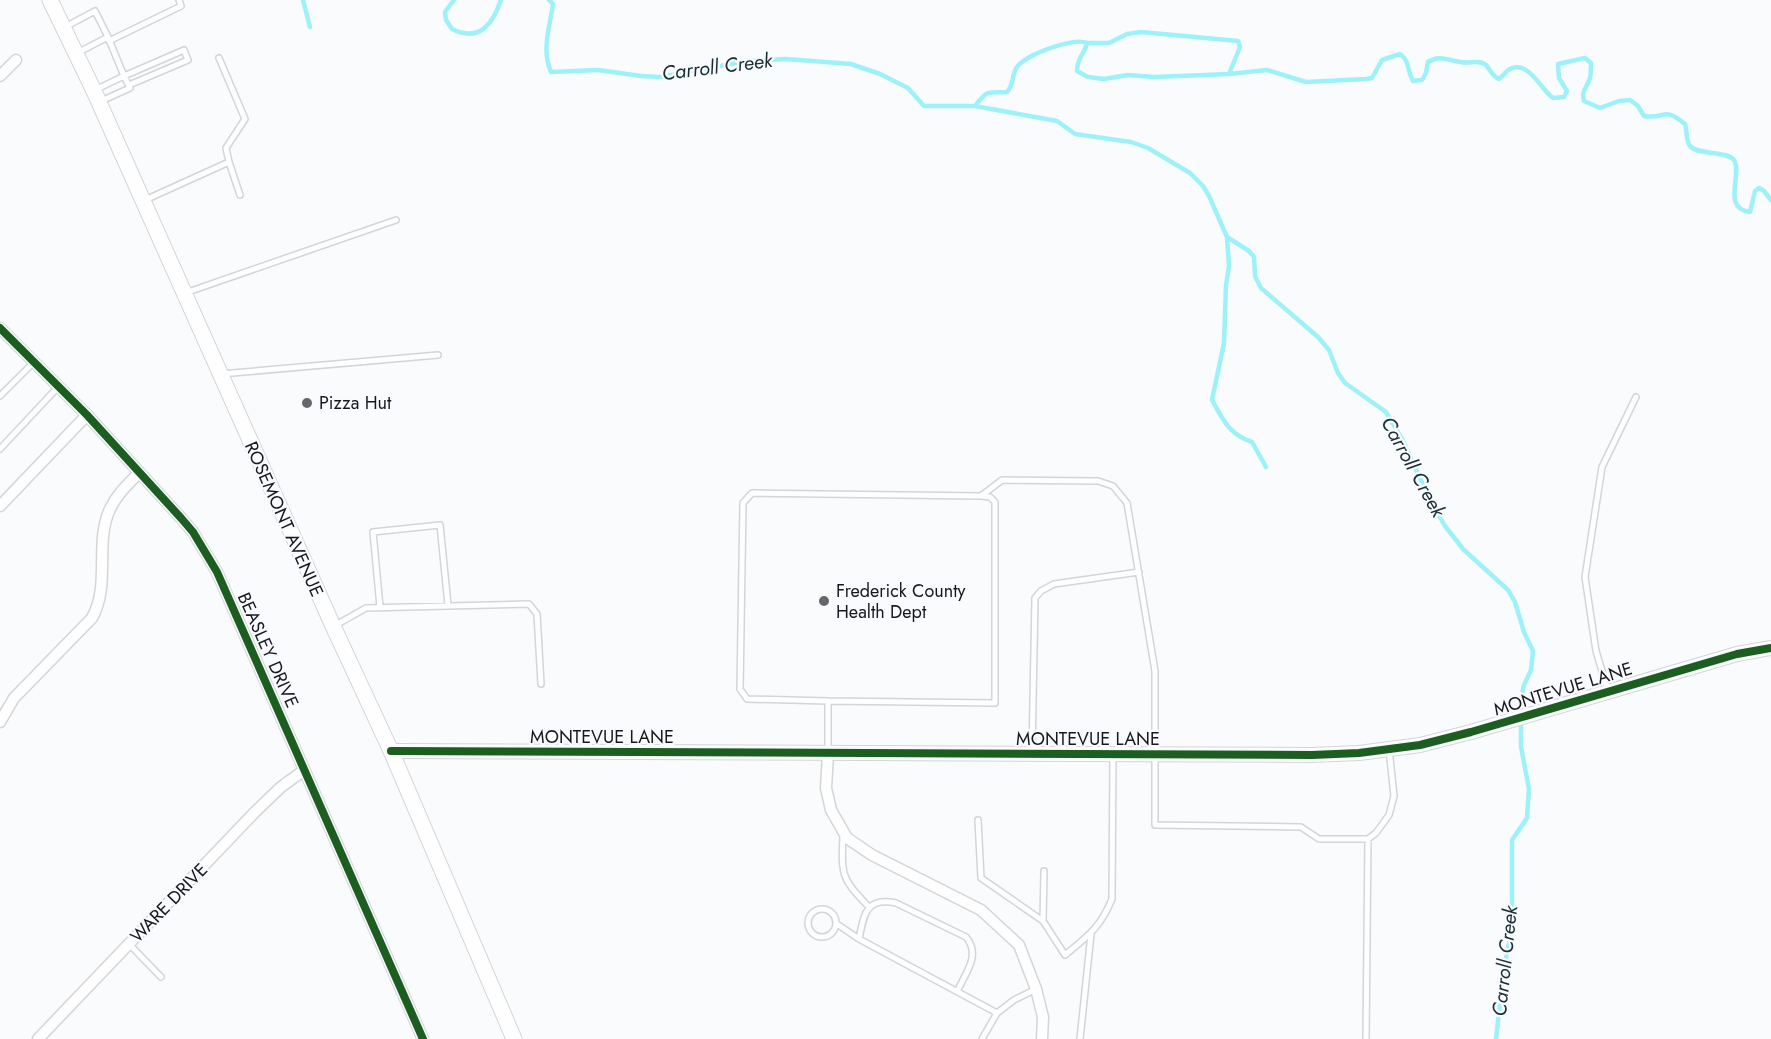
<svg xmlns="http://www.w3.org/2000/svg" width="1771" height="1039" font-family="Jost,sans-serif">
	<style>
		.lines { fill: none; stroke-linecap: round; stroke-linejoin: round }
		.stream { stroke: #9df1f9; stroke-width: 4.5 }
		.service-casing { stroke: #d3d5d7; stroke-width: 8 }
		.minor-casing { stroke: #d3d5d7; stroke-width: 13 }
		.tertiary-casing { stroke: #d3d5d7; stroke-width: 16 }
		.secondary-casing { stroke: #d3d5d7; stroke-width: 17 }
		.service { stroke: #fefeff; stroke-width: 5 }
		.minor { stroke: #fefeff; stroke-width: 10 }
		.tertiary { stroke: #fefeff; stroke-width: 14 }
		.secondary { stroke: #fefeff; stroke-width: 15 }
		.cycleway-casing { stroke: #f8fafe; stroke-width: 11 }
		.cycleway { stroke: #1b5e20; stroke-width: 8 }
		.poi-dot { fill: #66676a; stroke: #f8fafe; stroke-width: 2 }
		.labels { text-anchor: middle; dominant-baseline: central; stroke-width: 4.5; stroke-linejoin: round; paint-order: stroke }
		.poi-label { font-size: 18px; fill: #17181b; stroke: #f8fafe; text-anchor: start }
		.street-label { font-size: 18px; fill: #17181b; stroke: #f8fafe }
		.water-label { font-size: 20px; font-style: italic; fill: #182e30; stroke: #f8fafe }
	</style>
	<rect width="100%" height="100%" fill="#f9fbfd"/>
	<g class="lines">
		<!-- stream -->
		<path class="stream" d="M303,0l7,27
			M454,0l-9,12 1,8 6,9c28,14 41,-6 49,-29
			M549,0l4,4c-3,23 -12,45 -2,68l47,-2 43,6 20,1 86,-16 39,-2 65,5 29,10 28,14 16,18h51l82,15 18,13 56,8 17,6 42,25 13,13 6,10 18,41 22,14 5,6 1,19 6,12 57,49 11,13 9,23 7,10 41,29 16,27 28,61 15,26 18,23 45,41 7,12 9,30 9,19 -2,19 -7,15 -3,13v49l8,42 -2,29 -15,22v87l-8,42 -8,70
			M1087,43h22l18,-9 14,-2 97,9 2,6 -11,27
			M975,106c13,-17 12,-13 32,-14 8,-9 4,-17 10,-25 8,-12 56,-30 70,-24 -2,11 -10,14 -10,28l11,6 16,2 24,-4 26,2 75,-3 38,-4 39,12 60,-3 6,-1 10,-18 18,-6c10,7 7,17 13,27l9,-1 4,-7 2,-11c13,-8 20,-1 33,0 9,2 17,-3 25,3 5,6 6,11 13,14 4,-3 7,-8 11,-10 19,-9 31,21 43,29l11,-1 3,-6 -8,-13 -1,-14 27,-6 6,5c0,5 0,10 -1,15 -3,10 -9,12 -6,23l16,7 19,-7 11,-1 8,6 6,10c22,4 18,-11 41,8 2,6 1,18 5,22 7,9 38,5 44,14 9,14 -13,48 16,52l5,-21 4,-3 5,3 7,9
			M1227,237l2,29 -3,19 -2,58 -12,57c11,20 17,34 40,42l14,25"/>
		<!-- service casing -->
		<g class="service-casing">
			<path id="service" d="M65,27l30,-16 13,26 -29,15
				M108,37l16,39 60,-26 4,10 -59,25
				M109,41l72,-35 -2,-6
				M95,90l29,-14 6,12 -29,13
				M229,162l11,33
				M145,200l84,-38 -3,-14 19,-29 -26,-61
				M185,293l211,-73
				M221,374l217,-19
				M0,396l34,-34
				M0,449l58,-62
				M380,607l-7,-75 67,-7 8,80
				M334,626l32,-18 163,-4 8,10 4,70
				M1608,691l-12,-40 -11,-74 17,-110 34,-70
				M828,701l167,2v-201l-5,-5 -9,-1
				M828,752v-51l-81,-2 -7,-10 3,-186 9,-10 229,3 21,-16 96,1 15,5 14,17 28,168v154l146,2 18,12h49l8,-6 13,-18 5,-19 -5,-47
				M1032,752l3,-154 6,-7 13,-7 85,-12
				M978,820l3,58 62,43 22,34c23,-19 35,-27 47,-56l1,-145
				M843,837c-2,39 -1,42 26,70
				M808 923a14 14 0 1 1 28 0a14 14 0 1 1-28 0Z
				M1043,921l1,-50
				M837,924l22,15 138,74
				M859,939c5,-25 7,-42 37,-36l70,34c15,18 0,35 -8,53
				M129,944l32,33
				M982,1039l15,-26 17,-13 22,-11
				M1080,1039l11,-105
				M1366,1039l2,-200"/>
		</g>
		<!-- minor casing -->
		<g class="minor-casing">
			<path id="minor" d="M0,76l16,-16
				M0,328l87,87 94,103 12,14 24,40 206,467
				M0,506l87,-91
				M0,722l14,-24 78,-80c19,-34 2,-75 18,-109 7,-15 18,-25 29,-36
				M828,754l-2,34 5,22 16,28 25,17 109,55 38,35 17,44 7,28 -1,22
				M38,1039l217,-227 26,-25 22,-16"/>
		</g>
		<!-- tertiary casing -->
		<g class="tertiary-casing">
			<path id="tertiary" d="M391,751l921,4 47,-2 61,-8 51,-13 266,-78 34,-6"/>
		</g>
		<!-- secondary casing -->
		<g class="secondary-casing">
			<path id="secondary" d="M50,0l44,91 239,535 58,125 123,288"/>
		</g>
		<!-- service -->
		<use href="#service" class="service"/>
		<!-- minor -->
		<use href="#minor" class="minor"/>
		<!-- tertiary -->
		<use href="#tertiary" class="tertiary"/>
		<!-- secondary -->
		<use href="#secondary" class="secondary"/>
		<!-- cycleway casing -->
		<g class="cycleway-casing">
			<path id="cycleway" d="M0,328l87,87 94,103 12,14 24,40 206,467
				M391,751l921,4 47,-2 61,-8 51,-13 266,-78 34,-6"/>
		</g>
		<!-- cycleway -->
		<use href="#cycleway" class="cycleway"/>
	</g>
	<!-- markers -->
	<g class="poi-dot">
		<circle cx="307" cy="403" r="6"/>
		<circle cx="824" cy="601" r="6"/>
	</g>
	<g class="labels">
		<!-- poi labels -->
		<g class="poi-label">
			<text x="319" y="403">Pizza Hut</text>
			<text x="836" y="591">Frederick County<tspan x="836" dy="21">Health Dept</tspan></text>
		</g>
		<!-- street labels -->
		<g class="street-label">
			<text transform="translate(284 519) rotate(66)">ROSEMONT AVENUE</text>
			<text transform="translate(268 650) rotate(66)">BEASLEY DRIVE</text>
			<text transform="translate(1563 689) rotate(-17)">MONTEVUE LANE</text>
			<text x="602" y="737">MONTEVUE LANE</text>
			<text x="1088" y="739">MONTEVUE LANE</text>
			<text transform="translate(169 903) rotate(-46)">WARE DRIVE</text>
		</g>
		<!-- water labels -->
		<g class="water-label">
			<text transform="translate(717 67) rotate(-7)">Carroll Creek</text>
			<text transform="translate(1413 467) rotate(61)">Carroll Creek</text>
			<text transform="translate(1505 961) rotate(-84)">Carroll Creek</text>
		</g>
	</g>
</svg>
